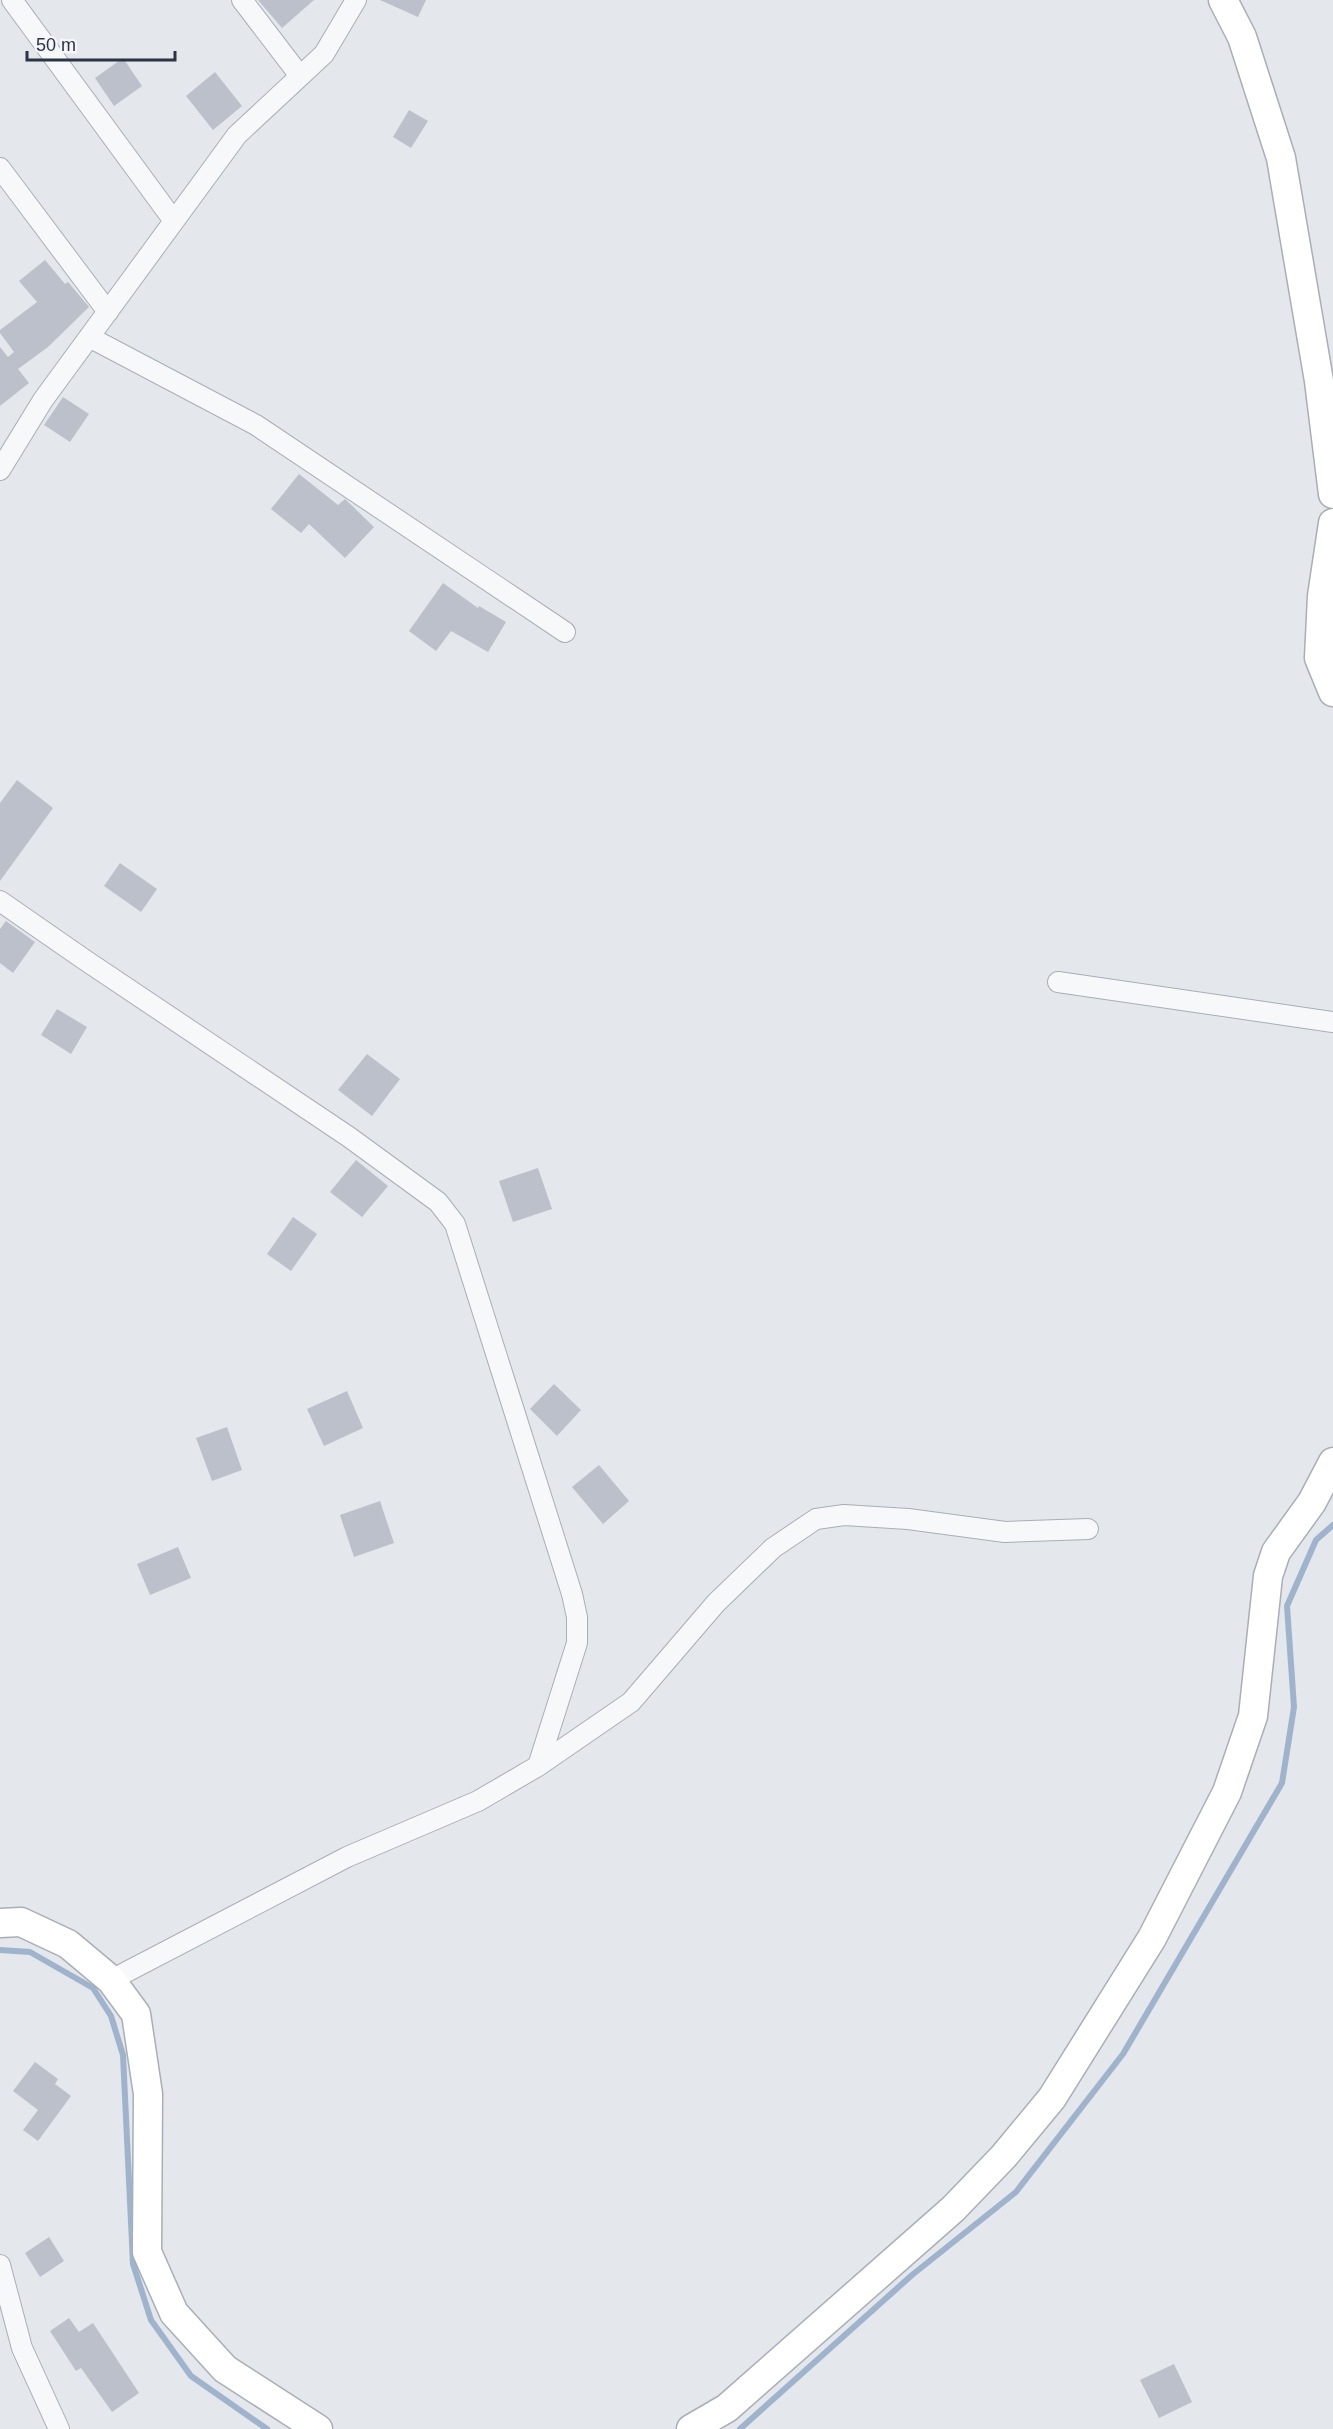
<svg xmlns="http://www.w3.org/2000/svg" width="1333" height="2429" font-family="Arial,sans-serif">
	<style>
		.lines { fill: none; stroke-linecap: round; stroke-linejoin: round }
		.stream { stroke: #9fb4cc; stroke-width: 6 }
		.building { fill: #bbc0ca }
		.street-casing { stroke: #a9aeb7; stroke-width: 22 }
		.secondary-casing { stroke: #a9aeb7; stroke-width: 31 }
		.street { stroke: #f7f8fa; stroke-width: 20 }
		.secondary { stroke: #fff; stroke-width: 28 }
	</style>
	<rect width="100%" height="100%" fill="#e4e7ec"/>
	<g class="lines">
		<!-- stream -->
		<path class="stream" d="M0,1950l30,2 63,36 18,28 12,39 10,209 18,56 40,56 76,53
			M740,2429l172,-154 104,-83 107,-138 159,-271 12,-76 -7,-101 29,-66 17,-15"/>
	</g>
	<!-- building -->
	<path class="building" d="M258,0h56l-32,28z
		M380,0h46l-8,17z
		M123,58l19,28 -28,20 -19,-28z
		M215,72l27,34 -29,24 -27,-34z
		M409,110l19,11 -17,27 -18,-11z
		M45,260l20,24 3,-2 21,25 -41,40 -30,22 11,14 -29,23v-59l8,10 6,-5 -14,-19v-3l37,-28 -18,-21z
		M63,397l26,17 -19,28 -26,-17z
		M299,474l39,31 7,-6 29,28 -29,31 -36,-34 -8,9 -30,-24z
		M443,583l35,25 1,-2 27,16 -18,30 -37,-21 -15,20 -27,-20z
		M17,780l36,28 -53,73v-78z
		M120,863l37,26 -16,23 -37,-26z
		M6,921l29,21 -22,31 -13,-10v-34z
		M57,1009l30,18 -16,27 -30,-19z
		M367,1054l33,25 -28,37 -34,-26z
		M356,1160l32,26 -26,31 -32,-25z
		M538,1168l14,41 -39,13 -14,-41z
		M293,1217l24,17 -26,37 -24,-17z
		M554,1384l27,26 -24,26 -27,-27z
		M347,1391l16,37 -39,18 -17,-37z
		M227,1427l15,43 -30,11 -16,-43z
		M599,1465l30,36 -26,23 -31,-37z
		M380,1501l14,42 -40,14 -14,-42z
		M178,1547l13,31 -41,17 -13,-31z
		M35,2062l23,17 -3,5 16,12 -33,45 -15,-11 15,-20 -25,-19z
		M49,2237l15,24 -24,16 -15,-24z
		M69,2318l10,14 14,-9 46,70 -27,19 -31,-44 -5,3 -26,-40z
		M1174,2364l18,38 -33,16 -19,-38z"/>
	<g class="lines">
		<!-- street casing -->
		<g class="street-casing">
			<path id="street" d="M12,0l162,221
				M242,0l58,76
				M0,168l108,144
				M89,337l167,88 309,207
				M0,470l43,-70 194,-265 87,-81 32,-54
				M0,901l85,59 264,177 89,65 17,22 117,370 5,23v26l-39,123
				M1058,982l275,40
				M111,1980l236,-123 131,-56 60,-35 93,-64 85,-99 57,-55 43,-29 28,-4 64,4 97,13 83,-3
				M0,2265l22,83 37,81"/>
		</g>
		<!-- secondary casing -->
		<g class="secondary-casing">
			<path id="secondary" d="M1223,0l19,37 39,121 38,223 14,113
				M1333,523l-11,73 -3,62 14,34
				M0,1923l21,-1 47,22 43,36 25,34 12,80 -1,158 27,61 51,56 93,60
				M691,2429l36,-21 226,-199 51,-53 48,-58 100,-160 75,-146 26,-76 15,-140 8,-24 36,-50 21,-40"/>
		</g>
		<!-- street -->
		<use href="#street" class="street"/>
		<!-- secondary -->
		<use href="#secondary" class="secondary"/>
	</g>
	<!-- scale -->
	<path d="M27 51v9h148v-9" fill="none" stroke="#2b3445" stroke-width="3"/>
	<text x="36" y="51" font-size="18" fill="#2b3445" stroke="#f4f6f9" stroke-width="4.5" paint-order="stroke">50 m</text>
</svg>
